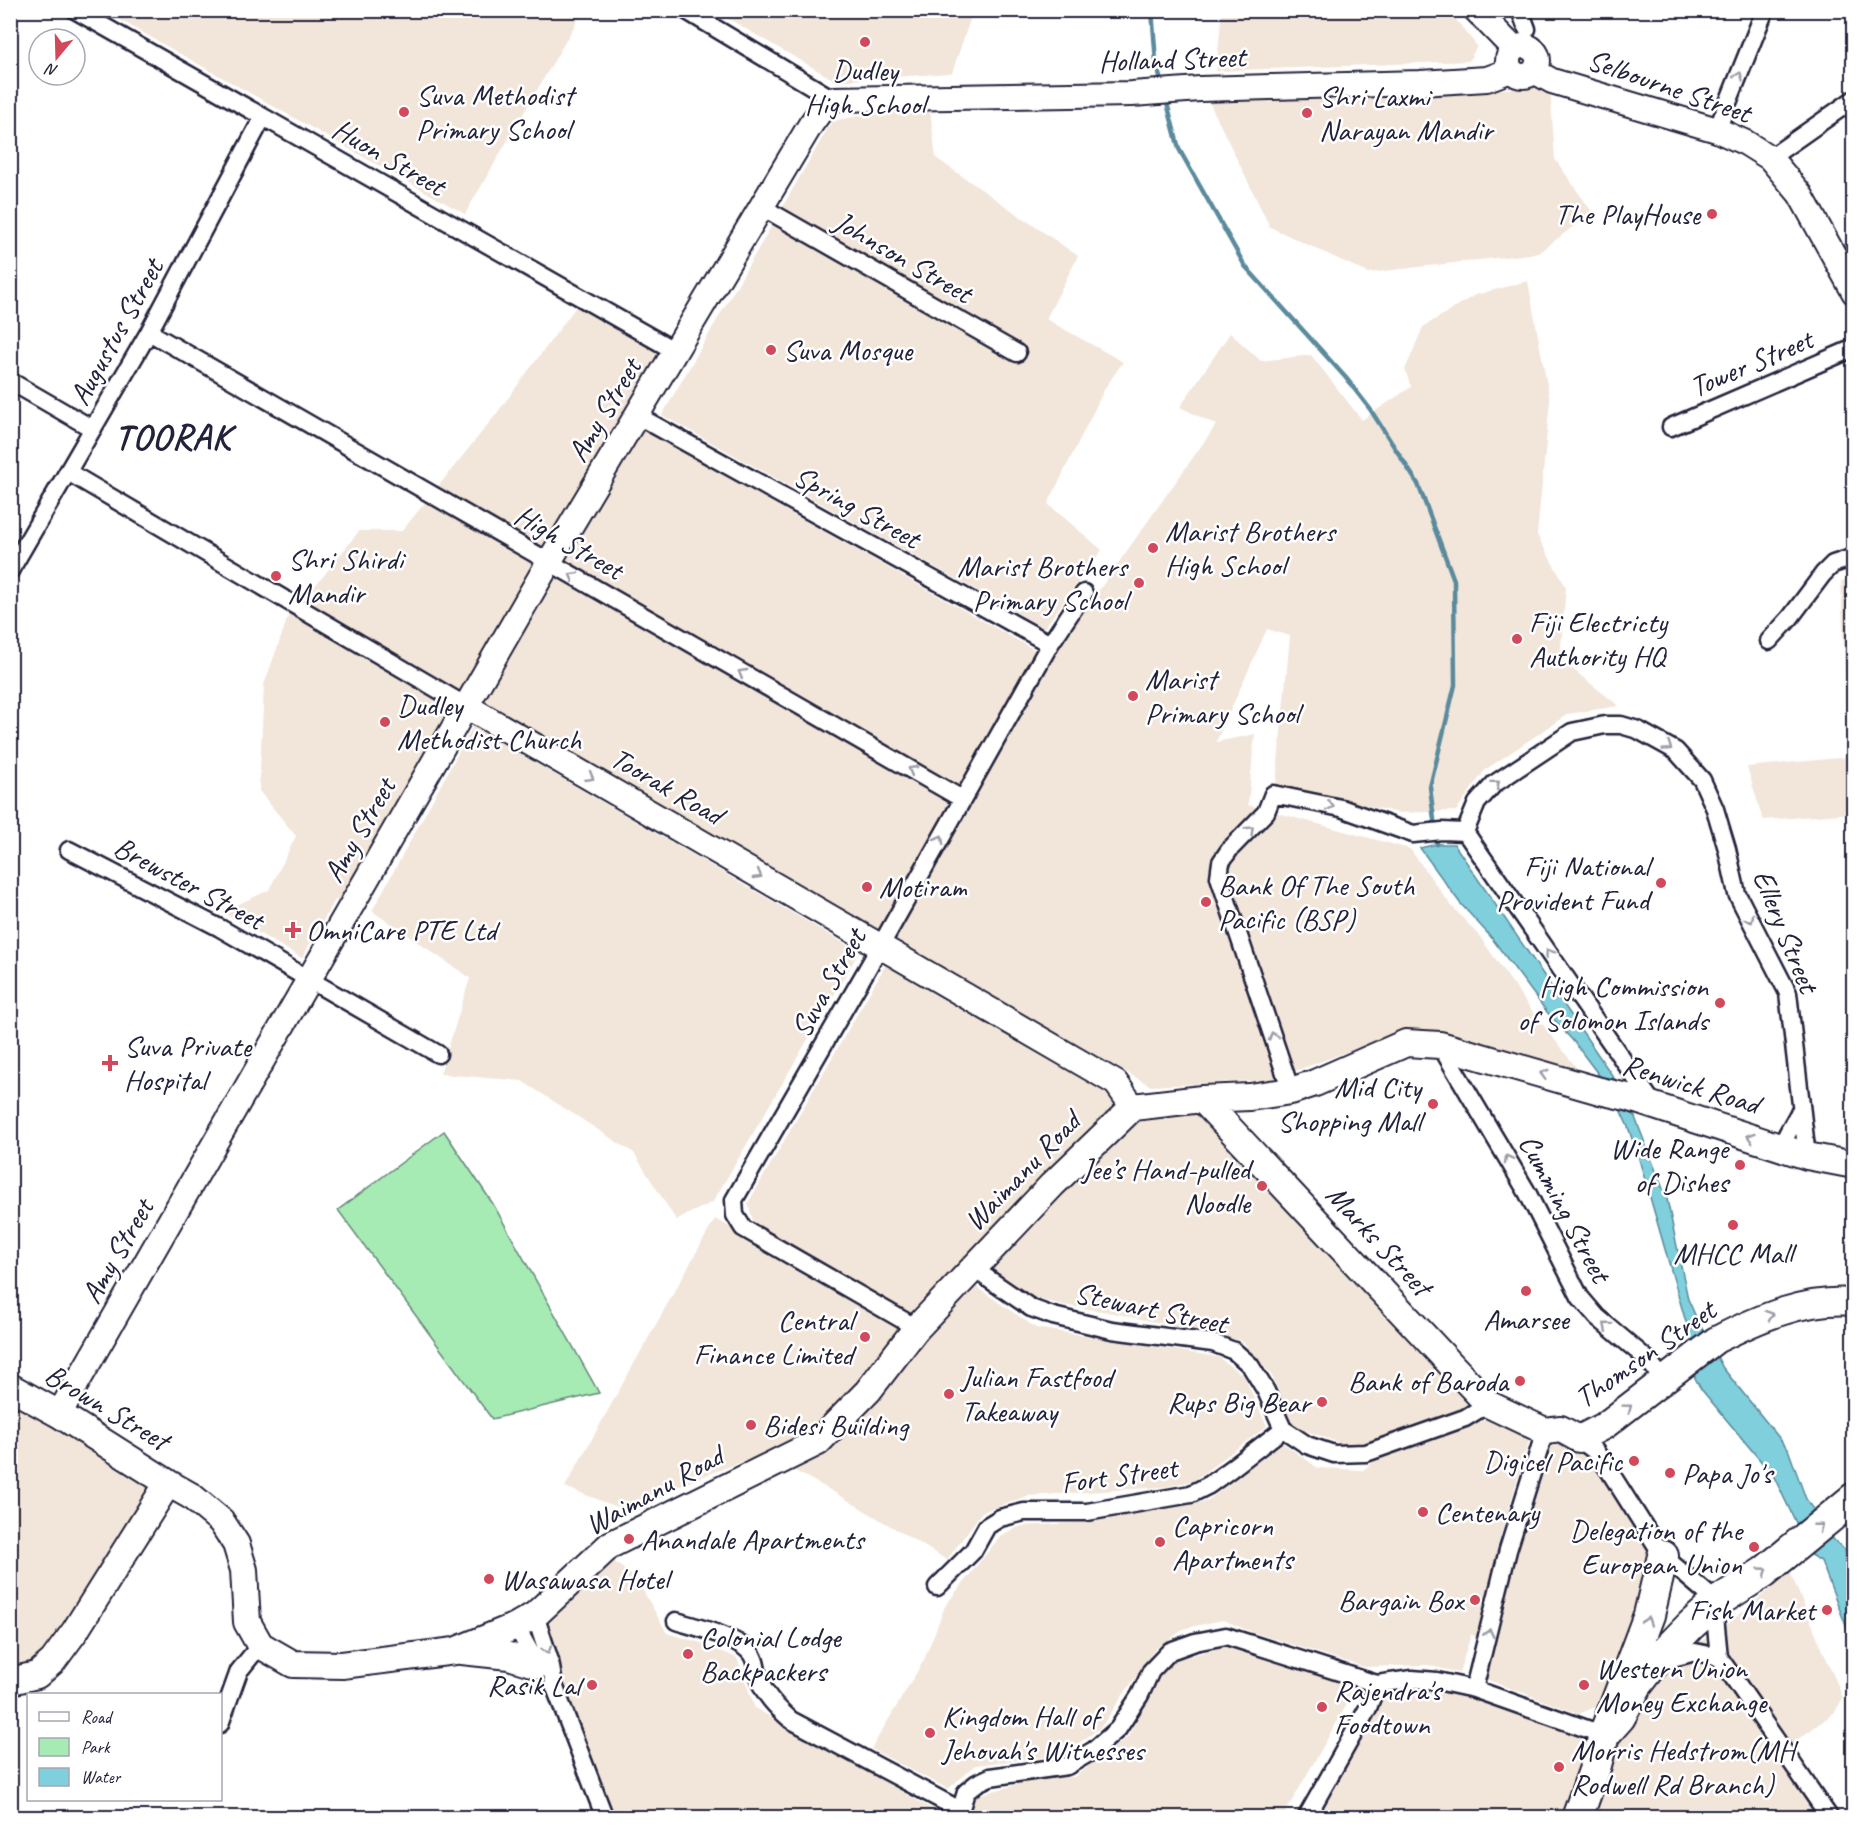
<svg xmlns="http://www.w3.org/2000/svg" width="1864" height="1828" font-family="Caveat,sans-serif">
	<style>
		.built { fill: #f2e6da }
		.green { fill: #a6eab4; stroke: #648678; stroke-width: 1.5 }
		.water { fill: #80cfdc; stroke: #5a8a9c; stroke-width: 1.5 }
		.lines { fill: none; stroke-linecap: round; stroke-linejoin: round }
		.stream { stroke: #5a8a9c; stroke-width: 4.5 }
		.street-casing { stroke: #22223b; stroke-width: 21 }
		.secondary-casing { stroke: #22223b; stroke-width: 28 }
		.primary-casing { stroke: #22223b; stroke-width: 30 }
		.highway-casing { stroke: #22223b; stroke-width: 34 }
		.street { stroke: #fff; stroke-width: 16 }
		.secondary { stroke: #fff; stroke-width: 24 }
		.primary { stroke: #fff; stroke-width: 26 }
		.highway { stroke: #fff; stroke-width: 30 }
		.oneway { stroke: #9c9ca7 }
		.poi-dot { fill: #d1495b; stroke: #fff; stroke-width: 2 }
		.labels { text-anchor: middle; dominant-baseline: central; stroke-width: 5; stroke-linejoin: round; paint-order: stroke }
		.street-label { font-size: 30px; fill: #22223b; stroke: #fff }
		.poi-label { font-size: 30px; fill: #22223b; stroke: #fff; text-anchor: start }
		.district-label { font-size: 36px; font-weight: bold; letter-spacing: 1.5px; fill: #22223b; stroke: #fff }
	</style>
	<rect width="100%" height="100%" fill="#fff"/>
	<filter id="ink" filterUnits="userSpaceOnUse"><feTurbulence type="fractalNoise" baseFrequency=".0167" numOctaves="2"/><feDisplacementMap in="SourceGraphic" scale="12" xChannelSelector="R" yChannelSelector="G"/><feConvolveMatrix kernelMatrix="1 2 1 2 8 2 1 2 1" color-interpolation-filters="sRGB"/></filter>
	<g filter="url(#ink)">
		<!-- built -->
		<path class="built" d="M1222,10l227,1 28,35 -8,15 -253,10z
			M104,11l479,-1v1l-118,203z
			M715,11l258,-1v1l-21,62 -116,8z
			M1550,87l5,72 37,53 -53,41 -171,20 -98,-46 -61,-125 44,-1z
			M929,102l7,56 142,98 -32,63 77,43 -18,26 -57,116 54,46 -58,78 -382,-213 170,-294z
			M1528,281l22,120 -13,134 29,52 -6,72 59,47 -51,8 -83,56 -29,41 -58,2 -122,-29 14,-148 -23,-7 -51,113 39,-8 -7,71 162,44 40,55 30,33 47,67 52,67 -138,-36 -41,-3 -129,48 -120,6 -143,-79 -115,-68 163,-288 160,-226 -36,-18 50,-74 31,28 50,-6 51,65 49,-33 -6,-17 18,-43 52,-32z
			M581,300l90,54 -327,550 -9,-4 -33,58 -80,-46 47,-22 27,-54 -37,-45 5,-106 25,-71 32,-35 38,-48h43l92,-114z
			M643,430l399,224 -160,286 -403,-237z
			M1853,579v234l-90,7 -16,-53 101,-10 -7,-176z
			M473,726l386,226 -146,250 -37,18 -42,-67 -112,-72 -82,-7 30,-96 -98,-67z
			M885,966l111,51 103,60 25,32 -209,213 -160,-95 -7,-24z
			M1150,1109l46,4 274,290 -59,32 -52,15 -66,-24 -21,-50 -30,-35 -134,-29 -40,-6 -40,-9 -44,-33 63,-68z
			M715,1219l193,104 -90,110 -135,51 -44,26h-14l-60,-23z
			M968,1281l68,47 182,29 26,19 23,50 -74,55 -29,6 -136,9 -46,16 -35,48 -108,-65 -60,-33z
			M11,1395l153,97 -114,165 -39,15z
			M1488,1419l43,15 -34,114 11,2 -20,89 -17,-4 -12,38 -32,-8 -63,2 -112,-35 -29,-12 -37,8 -31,21 -54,78 -38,28 -87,10 -28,24 -77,-40 53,-89 21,-54 56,-71 20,-9 72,-4 114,-21 76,-58 35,25 45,2 22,-17z
			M1548,1435l31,9 18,18 60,98 -59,146 -19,8 -99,-37z
			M605,1554l32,26 30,53 38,11 32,14 18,50 179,102 -1,7h-317l-84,-198z
			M1790,1572l53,126 -8,14 -58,43 40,62 -228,1 53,-142 81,-48z
			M1226,1646l132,39 -75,132 -318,1 5,-21 72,-19 32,-1 54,-40 31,-61 16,-16z
			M1407,1686l59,10 128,45 -25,76 -267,1 70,-128z"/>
		<!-- green -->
		<path class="green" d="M444,1131l49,73 106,189 -107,26 -154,-209z"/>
		<!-- water -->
		<path class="water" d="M1437,844h17l173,253 40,102 21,100 8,18 27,51 65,81 18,50 28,41 19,18v86l-32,-83 -9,-5 -38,-79 -73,-88 -6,-11 -1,-28 -55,-191 -11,-32 -15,-33 -39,-52 -27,-30 -56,-75 -31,-34 -40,-55z"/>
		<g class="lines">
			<!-- stream -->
			<path class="stream" d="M1152,10l4,52 6,23
				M1166,99l13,50 66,117 101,112 24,31 48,75 36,96 1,105 -25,102 7,57"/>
			<!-- street casing -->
			<g class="street-casing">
				<path id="street" d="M75,10l600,341
					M685,10l148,89
					M1520,10l7,19
					M1717,130l48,-120
					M1770,158l84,-59
					M762,207l255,146
					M149,332l813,467
					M10,381l83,48
					M638,416l412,228
					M1671,427l183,-79
					M68,472l398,234
					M10,571l139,-239 114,-215
					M1769,641l21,-23 33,-44 10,-10 21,-7
					M1465,832l12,-29 17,-19 78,-52 33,-7h16l17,5 38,21 26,29 13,29 12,40 10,45 51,99 19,163
					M1465,832l189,273
					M69,850l151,78 218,126
					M1440,1045l87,147 53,105 17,20 50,42 17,21
					M1291,1091l-72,-214 2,-15 9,-13 36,-37 7,-18 68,14 72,26 29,-3 23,1
					M1780,1147l21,-38
					M974,1269l57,39 22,8 59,14 101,13 21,8 16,14 16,26 17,38 24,16 27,9 32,-1 99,-35 23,-14
					M915,1330l-7,-7 -165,-95 -8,-13 -1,-15 147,-255 169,-301 34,-51
					M1579,1439l16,12 13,18 55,87 54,46
					M937,1587l36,-36 14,-25 13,-8 24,-6h63l104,-18 18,-9 22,-16 52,-40
					M1714,1606l5,51 111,161
					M535,1615l15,46 4,24 49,128v5
					M676,1621c20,6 58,15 73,30 7,7 7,16 9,25 5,18 19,32 33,44l169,90
					M516,1626l22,40
					M1661,1661l34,-9 24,5
					M1474,1689l34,-139 37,-119
					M220,1724l19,-53 21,-26
					M958,1818l8,-26 11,-9 13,-6 77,-11 27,-16 24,-21 22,-34 11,-24 19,-20 25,-9 31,-6 151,48 35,-5 25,2 37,8 130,46
					M1306,1818l62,-110 9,-24"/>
			</g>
			<!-- secondary casing -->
			<g class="secondary-casing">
				<path id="secondary" d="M1476,10l38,39
					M1508 61a15 15 0 1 1 30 0a15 15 0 1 1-30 0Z
					M1534,71l18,10 165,49 29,13 24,15 30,36 54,98
					M466,706l650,377 17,24
					M59,1414l490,-852 262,-438 11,-15 11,-10 299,-5 68,-5 220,-6 67,-4 24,-9"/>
			</g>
			<!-- primary casing -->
			<g class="primary-casing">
				<path id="primary" d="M1202,1099l48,-2 41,-6 24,-8 91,-40 34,2 160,46 27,6 180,59 47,9
					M10,1387l49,27 109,69 23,13 30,25 15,23 8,26 3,52 13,23 33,19 49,1 113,-14 61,-25 19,-11 75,-70 208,-103 50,-51 47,-61 137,-145 81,-78 69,-8 286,305 57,27 16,-2 18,10 25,-13 112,-86c43,-22 89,-42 138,-38
					M462,1651l47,5 29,9
					M10,1680h5l22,-5 16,-14 22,-30 93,-148"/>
			</g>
			<!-- highway casing -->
			<g class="highway-casing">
				<path id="highway" d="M1604,1735l16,-18 17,-32 18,-23 36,-37 26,-23 47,-30 90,-74
					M1577,1818l19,-53 8,-30 45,-120 14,-59"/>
			</g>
			<!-- street -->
			<use href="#street" class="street"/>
			<!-- secondary -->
			<use href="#secondary" class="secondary"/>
			<!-- primary -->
			<use href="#primary" class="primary"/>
			<!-- highway -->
			<use href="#highway" class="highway"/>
		</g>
		<!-- one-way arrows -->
		<defs><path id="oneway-chevron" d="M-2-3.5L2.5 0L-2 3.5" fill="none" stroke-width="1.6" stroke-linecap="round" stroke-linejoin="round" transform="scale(1.5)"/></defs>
		<g class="oneway">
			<use href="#oneway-chevron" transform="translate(1739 76) rotate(-68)"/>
			<use href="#oneway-chevron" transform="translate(573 576) rotate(-150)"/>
			<use href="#oneway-chevron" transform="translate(742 673) rotate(-150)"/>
			<use href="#oneway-chevron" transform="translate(1668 747) rotate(34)"/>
			<use href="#oneway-chevron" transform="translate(912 770) rotate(-150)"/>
			<use href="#oneway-chevron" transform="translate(590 777) rotate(30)"/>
			<use href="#oneway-chevron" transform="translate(1496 784) rotate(-40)"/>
			<use href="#oneway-chevron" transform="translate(1330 806) rotate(12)"/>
			<use href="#oneway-chevron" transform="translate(1250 830) rotate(-44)"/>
			<use href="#oneway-chevron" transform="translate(940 839) rotate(-61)"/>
			<use href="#oneway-chevron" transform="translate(758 875) rotate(30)"/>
			<use href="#oneway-chevron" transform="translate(1750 919) rotate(61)"/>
			<use href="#oneway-chevron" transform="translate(1549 953) rotate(-125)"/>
			<use href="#oneway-chevron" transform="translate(1273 1036) rotate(-108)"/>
			<use href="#oneway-chevron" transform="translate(1544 1074) rotate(-164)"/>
			<use href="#oneway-chevron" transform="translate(1751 1137) rotate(-162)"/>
			<use href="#oneway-chevron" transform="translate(1508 1159) rotate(-119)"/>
			<use href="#oneway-chevron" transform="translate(1770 1315) rotate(-19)"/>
			<use href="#oneway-chevron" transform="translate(1607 1326) rotate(-140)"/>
			<use href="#oneway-chevron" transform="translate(1628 1408) rotate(-37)"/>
			<use href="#oneway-chevron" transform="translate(1819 1527) rotate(-39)"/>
			<use href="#oneway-chevron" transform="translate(1764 1571) rotate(-36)"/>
			<use href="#oneway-chevron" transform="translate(1647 1621) rotate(-71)"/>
			<use href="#oneway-chevron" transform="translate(1489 1633) rotate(-77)"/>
			<use href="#oneway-chevron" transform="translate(547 1650) rotate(73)"/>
		</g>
	</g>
	<!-- markers -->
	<g class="poi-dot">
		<circle cx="865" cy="42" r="6"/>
		<circle cx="404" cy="112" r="6"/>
		<circle cx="1307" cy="113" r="6"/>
		<circle cx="1712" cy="214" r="6"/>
		<circle cx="771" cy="350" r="6"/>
		<circle cx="1153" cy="548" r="6"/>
		<circle cx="276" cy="576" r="6"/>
		<circle cx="1139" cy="583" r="6"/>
		<circle cx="1517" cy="639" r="6"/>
		<circle cx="1133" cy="696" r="6"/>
		<circle cx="385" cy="722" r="6"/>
		<circle cx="1661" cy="883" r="6"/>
		<circle cx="867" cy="887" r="6"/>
		<circle cx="1206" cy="902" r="6"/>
		<path d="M290 921h6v6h6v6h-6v6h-6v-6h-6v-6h6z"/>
		<circle cx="1720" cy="1003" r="6"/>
		<path d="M107 1054h6v6h6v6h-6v6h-6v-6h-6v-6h6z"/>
		<circle cx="1433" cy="1104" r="6"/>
		<circle cx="1740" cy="1165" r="6"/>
		<circle cx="1262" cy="1186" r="6"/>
		<circle cx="1733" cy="1225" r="6"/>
		<circle cx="1526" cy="1291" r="6"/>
		<circle cx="865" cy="1337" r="6"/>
		<circle cx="1520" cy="1381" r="6"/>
		<circle cx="949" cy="1394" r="6"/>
		<circle cx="1322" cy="1402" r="6"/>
		<circle cx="751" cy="1425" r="6"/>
		<circle cx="1634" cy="1461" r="6"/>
		<circle cx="1670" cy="1473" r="6"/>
		<circle cx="1423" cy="1512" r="6"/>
		<circle cx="629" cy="1539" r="6"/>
		<circle cx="1160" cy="1542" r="6"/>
		<circle cx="1754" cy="1547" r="6"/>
		<circle cx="489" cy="1579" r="6"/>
		<circle cx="1475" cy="1600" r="6"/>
		<circle cx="1827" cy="1610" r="6"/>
		<circle cx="688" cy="1654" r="6"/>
		<circle cx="592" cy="1685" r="6"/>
		<circle cx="1584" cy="1685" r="6"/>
		<circle cx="1322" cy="1707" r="6"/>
		<circle cx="930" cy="1733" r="6"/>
		<circle cx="1559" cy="1767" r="6"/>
	</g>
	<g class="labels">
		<!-- street labels -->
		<g class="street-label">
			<text transform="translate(1172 59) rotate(-2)">Holland Street</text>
			<text transform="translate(1669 86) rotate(19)">Selbourne Street</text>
			<text transform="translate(389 157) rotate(30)">Huon Street</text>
			<text transform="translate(903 257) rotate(30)">Johnson Street</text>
			<text transform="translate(116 332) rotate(-61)">Augustus Street</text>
			<text transform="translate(1751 363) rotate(-23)">Tower Street</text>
			<text transform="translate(604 410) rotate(-59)">Amy Street</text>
			<text transform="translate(857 507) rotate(29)">Spring Street</text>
			<text transform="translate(569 542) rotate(30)">High Street</text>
			<text transform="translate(667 786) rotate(30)">Toorak Road</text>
			<text transform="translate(359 830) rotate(-60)">Amy Street</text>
			<text transform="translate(189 883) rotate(28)">Brewster Street</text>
			<text transform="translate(1786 931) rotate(68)">Ellery Street</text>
			<text transform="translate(828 983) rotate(-60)">Suva Street</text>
			<text transform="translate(1691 1084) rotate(17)">Renwick Road</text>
			<text transform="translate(1022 1171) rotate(-46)">Waimanu Road</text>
			<text transform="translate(1565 1208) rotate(62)">Cumming Street</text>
			<text transform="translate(1379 1240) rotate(47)">Marks Street</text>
			<text transform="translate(117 1251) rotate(-60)">Amy Street</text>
			<text transform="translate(1151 1308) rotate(12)">Stewart Street</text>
			<text transform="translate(1645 1354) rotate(-35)">Thomson Street</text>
			<text transform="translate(107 1407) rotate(31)">Brown Street</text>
			<text transform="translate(1119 1475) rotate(-8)">Fort Street</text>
			<text transform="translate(654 1490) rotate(-29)">Waimanu Road</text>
		</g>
		<!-- poi labels -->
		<g class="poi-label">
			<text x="865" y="70" text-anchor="middle">Dudley<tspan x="865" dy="34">High School</tspan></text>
			<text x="416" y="95">Suva Methodist<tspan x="416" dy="34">Primary School</tspan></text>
			<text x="1319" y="96">Shri Laxmi<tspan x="1319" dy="34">Narayan Mandir</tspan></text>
			<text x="1700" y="214" text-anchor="end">The PlayHouse</text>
			<text x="783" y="350">Suva Mosque</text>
			<text x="1165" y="531">Marist Brothers<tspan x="1165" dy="34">High School</tspan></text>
			<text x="288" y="559">Shri Shirdi<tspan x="288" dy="34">Mandir</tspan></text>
			<text x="1127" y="566" text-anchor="end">Marist Brothers<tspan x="1127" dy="34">Primary School</tspan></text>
			<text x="1529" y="622">Fiji Electricty<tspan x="1529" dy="34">Authority HQ</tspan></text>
			<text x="1145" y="679">Marist<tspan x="1145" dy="34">Primary School</tspan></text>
			<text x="397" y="705">Dudley<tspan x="397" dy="34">Methodist Church</tspan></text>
			<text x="1649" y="866" text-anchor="end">Fiji National<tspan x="1649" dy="34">Provident Fund</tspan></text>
			<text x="1218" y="885">Bank Of The South<tspan x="1218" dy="34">Pacific (BSP)</tspan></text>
			<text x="879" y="887">Motiram</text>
			<text x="306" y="930">OmniCare PTE Ltd</text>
			<text x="1708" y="986" text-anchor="end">High Commission<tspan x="1708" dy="34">of Solomon Islands</tspan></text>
			<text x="124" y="1046">Suva Private<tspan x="124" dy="34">Hospital</tspan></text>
			<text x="1421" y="1087" text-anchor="end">Mid City<tspan x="1421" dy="34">Shopping Mall</tspan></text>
			<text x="1728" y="1148" text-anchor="end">Wide Range<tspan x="1728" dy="34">of Dishes</tspan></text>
			<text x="1250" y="1169" text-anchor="end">Jee’s Hand-pulled<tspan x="1250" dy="34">Noodle</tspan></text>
			<text x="1733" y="1253" text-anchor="middle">MHCC Mall</text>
			<text x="1526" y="1319" text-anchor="middle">Amarsee</text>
			<text x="853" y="1320" text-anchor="end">Central<tspan x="853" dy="34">Finance Limited</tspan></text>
			<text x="961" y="1377">Julian Fastfood<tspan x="961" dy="34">Takeaway</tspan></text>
			<text x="1508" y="1381" text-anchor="end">Bank of Baroda</text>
			<text x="1310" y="1402" text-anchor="end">Rups Big Bear</text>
			<text x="763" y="1425">Bidesi Building</text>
			<text x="1622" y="1461" text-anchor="end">Digicel Pacific</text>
			<text x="1682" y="1473">Papa Jo's</text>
			<text x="1435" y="1512">Centenary</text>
			<text x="1172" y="1525">Capricorn<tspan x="1172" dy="34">Apartments</tspan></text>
			<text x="1742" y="1530" text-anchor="end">Delegation of the<tspan x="1742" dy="34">European Union</tspan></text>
			<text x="641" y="1539">Anandale Apartments</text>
			<text x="501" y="1579">Wasawasa Hotel</text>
			<text x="1463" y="1600" text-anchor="end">Bargain Box</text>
			<text x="1815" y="1610" text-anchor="end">Fish Market</text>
			<text x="700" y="1637">Colonial Lodge<tspan x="700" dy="34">Backpackers</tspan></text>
			<text x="1596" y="1668">Western Union<tspan x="1596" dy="34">Money Exchange</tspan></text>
			<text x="580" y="1685" text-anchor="end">Rasik Lal</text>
			<text x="1334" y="1690">Rajendra's<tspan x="1334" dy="34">Foodtown</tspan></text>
			<text x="942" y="1716">Kingdom Hall of<tspan x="942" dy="34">Jehovah's Witnesses</tspan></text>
			<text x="1571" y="1750">Morris Hedstrom(MH<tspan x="1571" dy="34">Rodwell Rd Branch)</tspan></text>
		</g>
		<!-- district labels -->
		<g class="district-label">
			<text x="173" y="437">TOORAK</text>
		</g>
	</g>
	<!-- margin -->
	<rect width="1864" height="1828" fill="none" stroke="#fff" stroke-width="36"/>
	<rect x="18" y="18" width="1828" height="1792" fill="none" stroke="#22223b" stroke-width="2" filter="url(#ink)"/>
	<!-- legend -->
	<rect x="27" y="1693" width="195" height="108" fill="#ffffff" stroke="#a7a7b1" stroke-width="1.5"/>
	<rect x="39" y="1712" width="30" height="9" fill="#ffffff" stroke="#a7a7b1" stroke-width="1.5"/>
	<text x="81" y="1723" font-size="18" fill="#22223b">Road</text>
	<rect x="39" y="1738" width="30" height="18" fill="#a6eab4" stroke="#a7a7b1" stroke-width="1.5"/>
	<text x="81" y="1753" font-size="18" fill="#22223b">Park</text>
	<rect x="39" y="1768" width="30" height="18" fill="#80cfdc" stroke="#a7a7b1" stroke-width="1.5"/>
	<text x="81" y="1783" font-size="18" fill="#22223b">Water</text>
	<!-- north arrow -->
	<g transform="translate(57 57) rotate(199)"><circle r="28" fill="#ffffff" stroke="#a7a7b1" stroke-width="1.5"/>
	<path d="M0-4.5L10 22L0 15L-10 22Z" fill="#d1495b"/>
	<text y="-9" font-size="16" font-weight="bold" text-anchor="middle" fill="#22223b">N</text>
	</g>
</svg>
